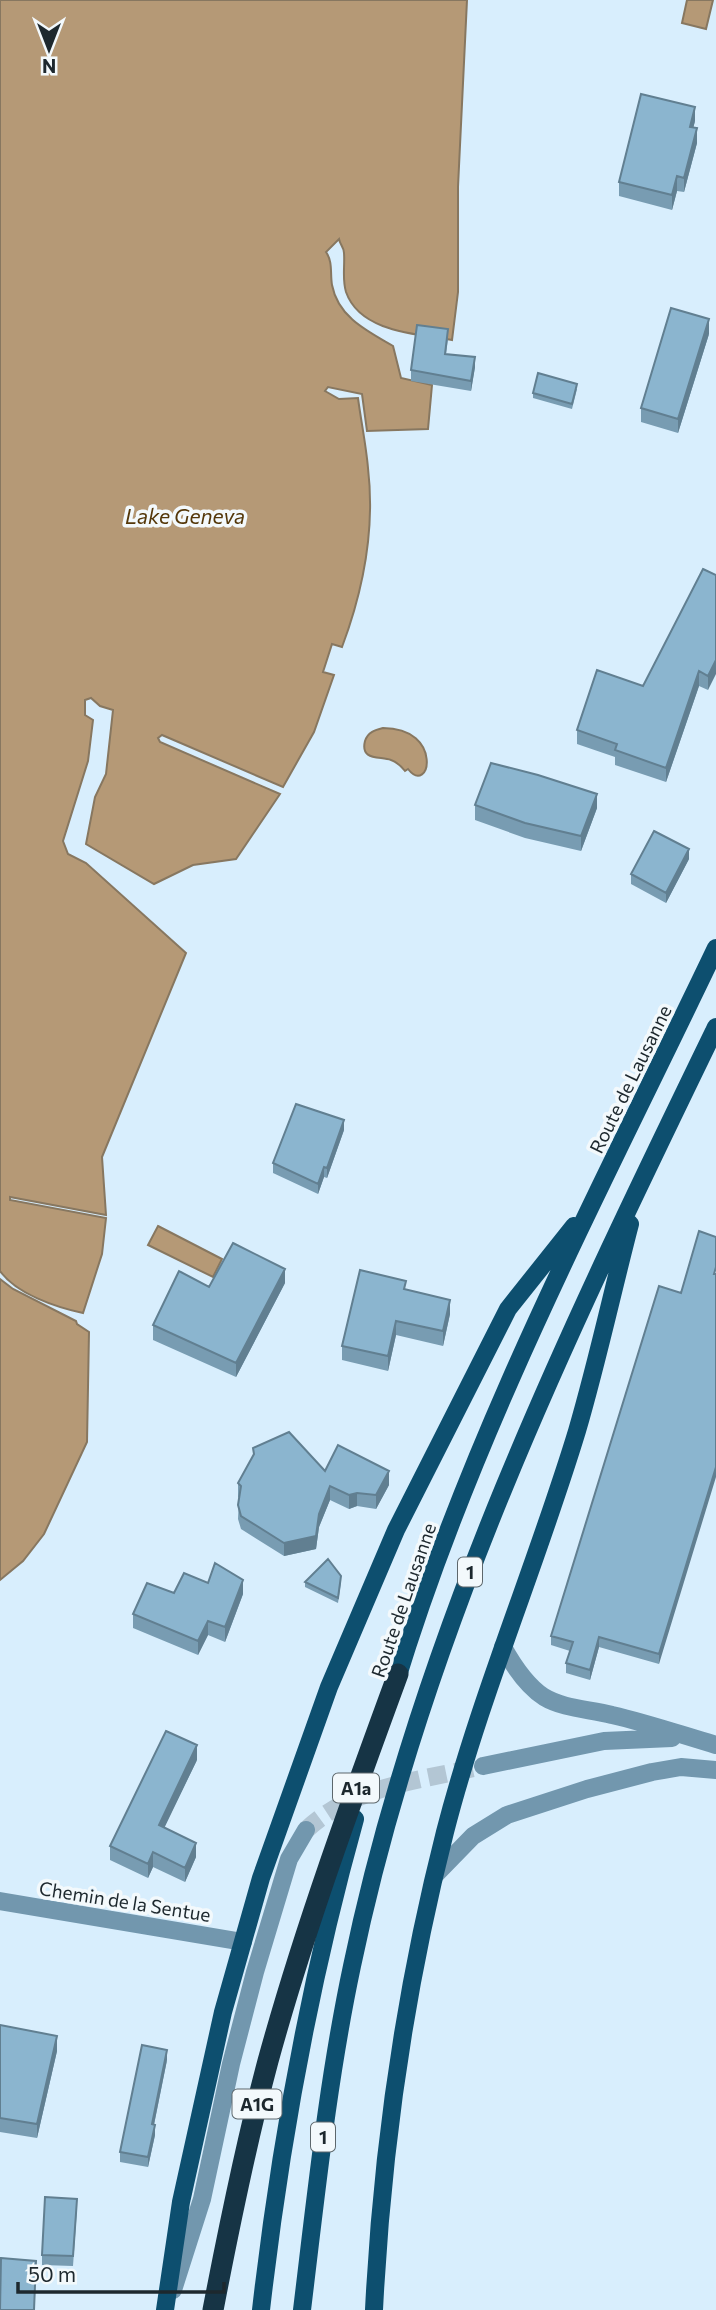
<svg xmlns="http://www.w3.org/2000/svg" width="716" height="2310" font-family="Commissioner,sans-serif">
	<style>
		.water { fill: #b59976; stroke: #877760; stroke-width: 2 }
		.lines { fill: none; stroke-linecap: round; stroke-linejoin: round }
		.minor-tunnel { stroke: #b3c6d4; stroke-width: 18; stroke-dasharray: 18 9; stroke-linecap: butt }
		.minor { stroke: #7297ae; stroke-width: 18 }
		.major { stroke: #0d4f6f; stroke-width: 18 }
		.highway { stroke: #163445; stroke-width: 21 }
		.wall { fill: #789cb2 }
		.shaded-wall { fill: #617f91 }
		.building { fill: #8bb5cf; stroke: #617f91; stroke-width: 2 }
		.labels { text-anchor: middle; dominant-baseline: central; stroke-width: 7; stroke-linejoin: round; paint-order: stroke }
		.shield { fill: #f3f9fc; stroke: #5d676c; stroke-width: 2 }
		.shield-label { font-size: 18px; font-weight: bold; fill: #1d282e }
		.street-label { font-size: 19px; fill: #1d282e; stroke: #f3f9fc }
		.water-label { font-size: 21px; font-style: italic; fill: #543709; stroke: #f3f9fc }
	</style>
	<rect width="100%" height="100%" fill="#d8eefd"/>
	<!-- water -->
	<path class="water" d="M0,0h467l-9,187v105l-6,48c-36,-6 -92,-8 -106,-48 -4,-13 -1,-25 -2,-39 0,-6 -4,-8 -5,-14l-13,13c7,10 4,21 6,33 6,32 35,46 61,61l8,32 31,7 -4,44 -61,2 -5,-37 -34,-7 -3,4 14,8 19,-1c3,23 8,47 10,70 7,60 -5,123 -26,179l-10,-3 -9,28 11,3 -20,57 -31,55 -121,-52 -4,3 2,4 120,52 -44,65 -43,6 -39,19 -68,-40 9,-47 11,-23 7,-64 -13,-4 -9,-8 -6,2v15l8,5 -5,41 -25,80 5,13 18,9 100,90 -84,204 4,58 -96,-18v3l96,18 -4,36 -19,59c-28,-6 -66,-19 -83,-42z
		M687,0h26l-7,29 -24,-6z
		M383,728c61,0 47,69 25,41l-3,2c-4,-5 -8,-9 -14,-11 -11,-4 -31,1 -26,-19 3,-9 10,-11 18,-13z
		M158,1226l64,33 -9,18 -65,-32z
		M0,1279l13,10 63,32 1,3 12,8 -2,110 -43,92 -21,27 -23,19z"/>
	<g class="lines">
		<!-- minor-tunnel -->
		<path class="minor-tunnel" d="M306,1830c46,-44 117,-50 177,-64"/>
		<!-- minor -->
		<path class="minor" d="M503,1647c10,18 24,39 41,50 20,12 46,12 68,18 35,8 70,20 104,30
			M483,1766l121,-25 68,-3
			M436,1874l37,-38 34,-21 80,-26 65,-17 29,-5 35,3
			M0,1901l243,41
			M173,2290l29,-91 29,-135 24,-92 34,-113 17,-29"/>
		<!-- major -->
		<path class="major" d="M395,1685c78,-257 206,-496 321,-737
			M165,2310l16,-108 42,-190 38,-134 68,-191 67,-157 112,-221 66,-83
			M261,2310c19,-166 49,-330 94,-491
			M302,2310c14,-115 26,-231 50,-344 69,-332 217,-636 364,-939
			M374,2310c8,-162 31,-321 71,-478 35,-136 91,-266 132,-401 20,-68 35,-138 53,-207"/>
		<!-- highway -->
		<path class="highway" d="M213,2310c16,-83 33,-167 55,-249 36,-131 83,-259 130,-387"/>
	</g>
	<!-- wall -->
	<path class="wall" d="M695,121l-2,7 4,15 -13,49 -7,-1 -5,19 -53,-14v-14z
		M709,334l-31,99 -37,-11v-14z
		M448,339l-2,15 29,13 -4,24 -60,-10v-11z
		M577,389l-5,20 -39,-11v-5z
		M716,575l-8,115 -9,-4 -33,96 -51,-17v-8l-38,-13v-14l66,-44z
		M475,805l122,3 -16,43 -56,-13 -50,-18z
		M689,859l-23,44 -35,-19v-10z
		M344,1130l-17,48 -3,-1 -6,17 -45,-21v-10z
		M285,1283l-49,94 -83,-37v-15z
		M406,1289l44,25 -7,32 -47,-11 -8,36 -46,-11v-14z
		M681,1293l-22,371 -60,-17 -9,33 -24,-7v-10l4,-12 -19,-6v-9z
		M253,1448l72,23 64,14 -13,24 -19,-3 -8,3 -19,-9 -11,27 -3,22 -32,7 -43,-27 -3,-10 1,-21 -1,-1v-14l15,-26z
		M305,1582h36l-3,21 -33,-16z
		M208,1583l35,11 -18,48 -17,-7 -10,20 -65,-27v-14l41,-21z
		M197,1760l-33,67 32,30 -11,25 -32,-15 -5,11 -38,-18v-14z
		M0,2025l57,26 -20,87 -37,-6z
		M167,2060l-13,65 1,10 -7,32 -28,-5v-10z
		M77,2209l-4,57 -31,-1v-10z"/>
	<!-- shaded-wall -->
	<path class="shaded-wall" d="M695,107v14l-5,20v-14z
		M697,128v15l-13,49v-14z
		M677,176v15l-5,19v-15z
		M709,319v15l-31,99v-14z
		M475,357v10l-4,24v-10z
		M716,660v14l-8,16v-14z
		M699,671v15l-33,96v-14z
		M597,794v14l-16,43v-15z
		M689,849v10l-23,44v-10z
		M344,1120v10l-17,48v-10z
		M324,1167v10l-6,17v-10z
		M285,1269v14l-49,94v-14z
		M450,1300v14l-7,32v-15z
		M396,1321v14l-8,36v-15z
		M716,1467v10l-57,187v-10z
		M389,1471v14l-13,24v-14z
		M330,1486v14l-11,27 -3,22 -32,7v-13l35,-29z
		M357,1493v13l-8,3v-14z
		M243,1580v14l-18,48v-15z
		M208,1621v14l-10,20v-14z
		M599,1637v10l-9,33v-10z
		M197,1745v15l-38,79v-14z
		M196,1843v14l-11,25v-14z
		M153,1852v15l-5,11v-14z
		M57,2036v15l-20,87v-14z
		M167,2050v10l-15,74v-10z
		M155,2125v10l-7,32v-10z"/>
	<!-- building -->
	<path class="building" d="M641,94l54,13 -5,20 7,1 -13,50 -7,-2 -5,19 -53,-13z
		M671,308l38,11 -31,100 -37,-11z
		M417,325l31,4 -3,25 30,3 -4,24 -60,-11z
		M538,373l39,11 -5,20 -39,-11z
		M703,569l13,6v85l-8,16 -9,-5 -33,97 -51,-18 2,-6 -40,-14 20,-60 46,16z
		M491,763l47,12 59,19 -16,42 -56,-13 -50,-18z
		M654,831l35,18 -23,44 -35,-19z
		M296,1104l48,16 -17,48 -3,-1 -6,17 -45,-21z
		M699,1231l17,6v30l-2,7h2v193l-57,187 -60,-17 -9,33 -24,-7 7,-21 -22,-6 108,-350 22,7z
		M233,1243l52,26 -49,94 -83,-38 26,-54 30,16z
		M360,1270l46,11 -2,8 46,11 -7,31 -47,-10 -8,35 -46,-10z
		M289,1432l36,39 13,-26 51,26 -13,24 -19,-2 -8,2 -19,-9 -11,28 -3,22 -32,7 -43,-27 -3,-11 3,-19 -3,-3 16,-29 -1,-6z
		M328,1559l13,17 -3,22 -33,-16z
		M215,1563l28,17 -18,47 -17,-6 -10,20 -65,-27 14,-31 27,10 10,-20 24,10z
		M166,1731l31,14 -38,80 37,18 -11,25 -32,-16 -5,12 -38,-18z
		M0,2025l57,11 -20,88 -37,-6z
		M142,2045l25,5 -15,74 3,1 -7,32 -28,-5z
		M45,2197l32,2 -4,57 -31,-1z
		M1,2258l35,3 -2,49h-34z"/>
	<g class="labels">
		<!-- shield labels -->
		<g class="shield">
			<rect x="458" y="1557.5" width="24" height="29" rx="5"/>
			<rect x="333" y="1773.5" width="46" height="29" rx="5"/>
			<rect x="232.5" y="2089.5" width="49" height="29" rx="5"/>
			<rect x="311" y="2122.5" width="24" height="29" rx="5"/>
		</g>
		<g class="shield-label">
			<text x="470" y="1572">1</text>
			<text x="356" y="1788">A1a</text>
			<text x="257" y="2104">A1G</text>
			<text x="323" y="2137">1</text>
		</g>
		<!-- street labels -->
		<g class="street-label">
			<text transform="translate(630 1079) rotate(-64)">Route de Lausanne</text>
			<text transform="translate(403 1600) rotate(-71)">Route de Lausanne</text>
			<text transform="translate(125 1901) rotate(9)">Chemin de la Sentue</text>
		</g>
		<!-- water labels -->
		<g class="water-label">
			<text x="185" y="515">Lake Geneva</text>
		</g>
	</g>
	<!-- north arrow -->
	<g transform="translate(49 49) rotate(180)" stroke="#f3f9fc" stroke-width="5" paint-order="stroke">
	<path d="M0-5L12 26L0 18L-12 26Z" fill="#1d282e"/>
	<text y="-10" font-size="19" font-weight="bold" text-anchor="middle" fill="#1d282e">N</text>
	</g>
	<!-- scale -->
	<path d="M18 2282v10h206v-10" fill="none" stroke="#1d282e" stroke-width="3.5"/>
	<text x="28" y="2282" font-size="21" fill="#1d282e" stroke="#f3f9fc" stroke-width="5" paint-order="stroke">50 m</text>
</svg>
